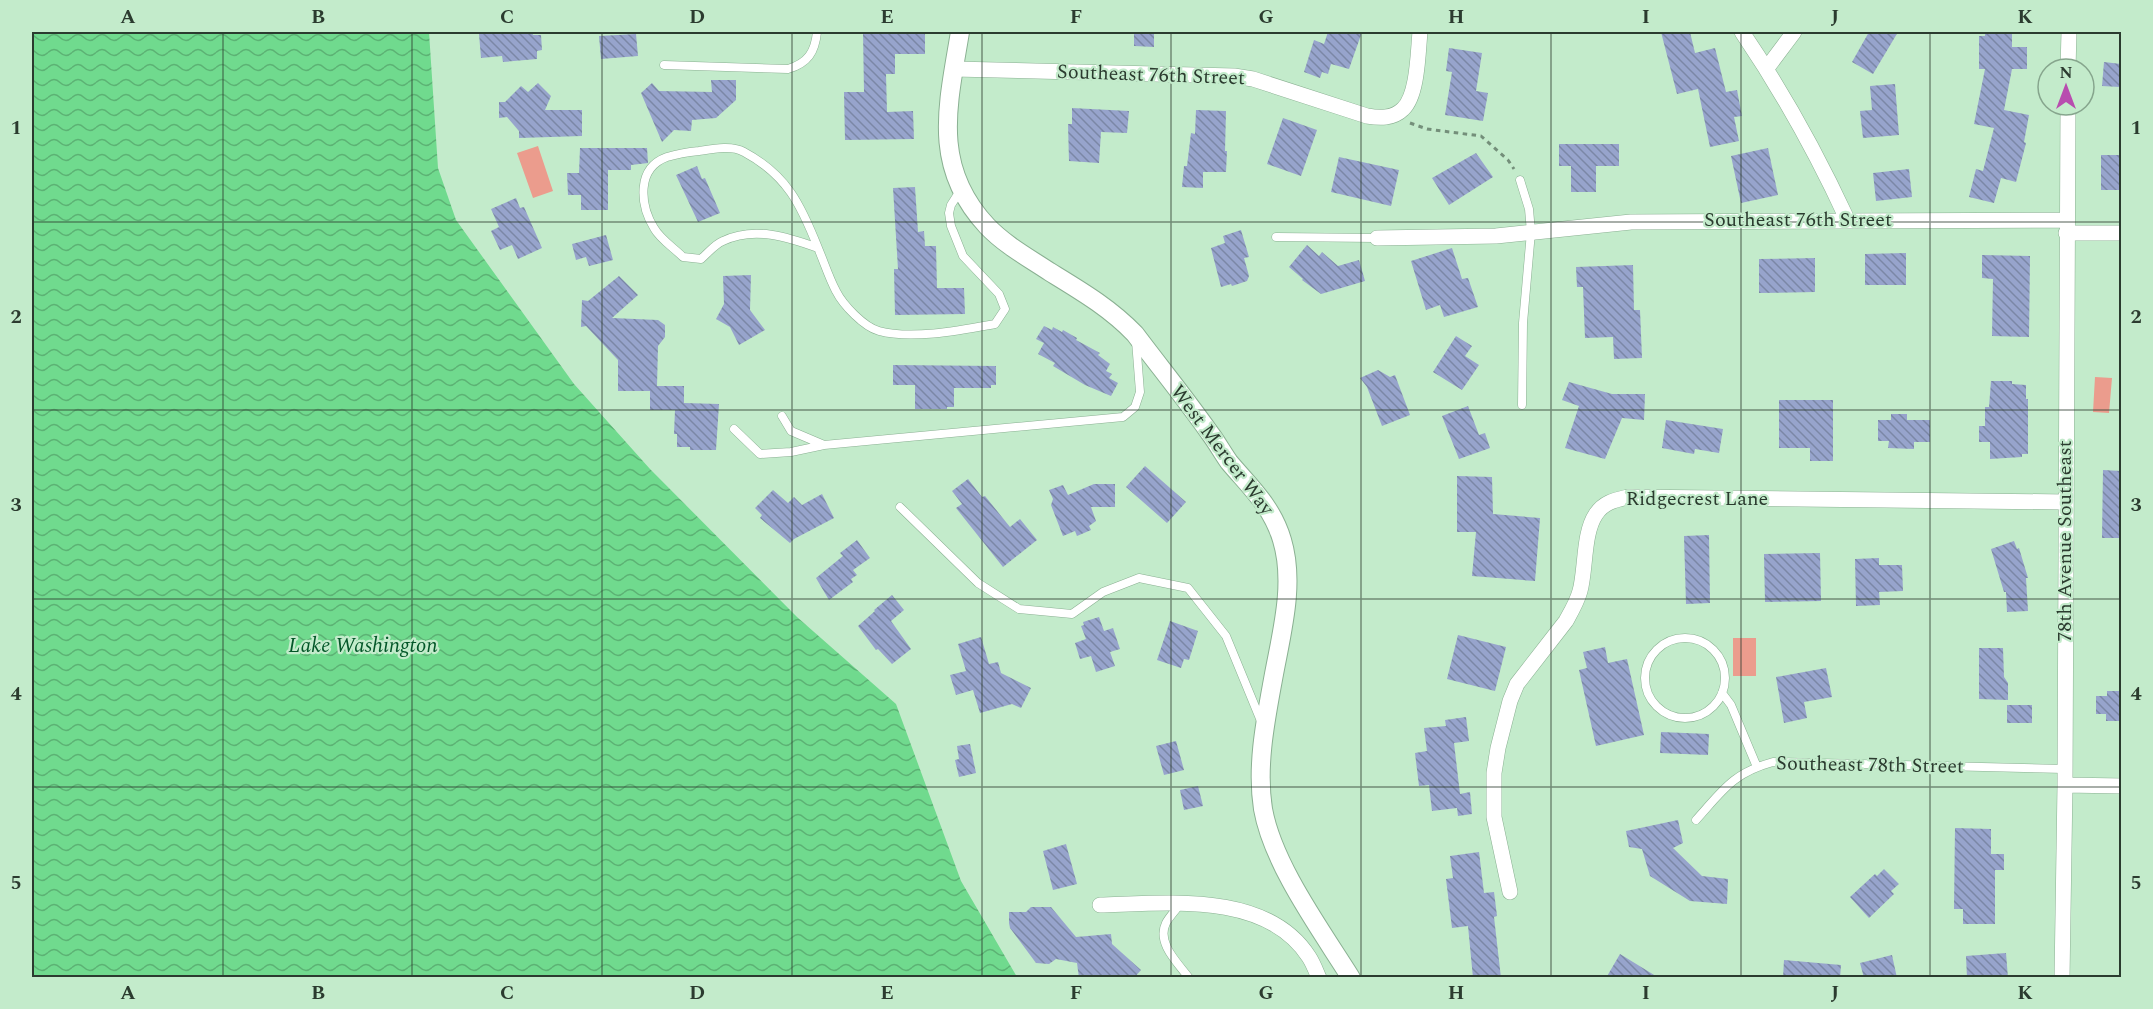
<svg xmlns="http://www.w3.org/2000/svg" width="2153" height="1009" font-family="Spectral,serif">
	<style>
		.grass { fill: #eb9c8d }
		.water { fill: url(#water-waves) }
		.building { fill: url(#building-back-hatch) }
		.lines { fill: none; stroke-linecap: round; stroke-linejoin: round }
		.service-casing { stroke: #8ab092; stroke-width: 9 }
		.minor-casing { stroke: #8ab092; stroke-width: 16 }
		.tertiary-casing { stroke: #8ab092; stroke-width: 20 }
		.path { stroke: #748f7a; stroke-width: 3; stroke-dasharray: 4.5 4.5; stroke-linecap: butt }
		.service { stroke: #fff; stroke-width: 8 }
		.minor { stroke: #fff; stroke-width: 15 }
		.tertiary { stroke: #fff; stroke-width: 18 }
		.grid { fill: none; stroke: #2b3b2f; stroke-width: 1.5; stroke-opacity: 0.55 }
		.labels { text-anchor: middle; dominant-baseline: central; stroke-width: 4.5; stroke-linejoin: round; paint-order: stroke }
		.street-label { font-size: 20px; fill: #2b3b2f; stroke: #c3ebcb }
		.water-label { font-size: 21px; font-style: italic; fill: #035728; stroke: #c3ebcb }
		.neatline { fill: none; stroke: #2b3b2f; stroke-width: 2 }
		.grid-label { font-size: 20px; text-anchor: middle; font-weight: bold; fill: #2b3b2f }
	</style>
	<defs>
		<pattern id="water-waves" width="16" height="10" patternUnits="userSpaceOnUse" patternTransform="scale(1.5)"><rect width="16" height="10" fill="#70da8e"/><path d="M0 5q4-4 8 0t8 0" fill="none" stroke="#5cb274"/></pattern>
		<pattern id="building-back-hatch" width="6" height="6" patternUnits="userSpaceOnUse" patternTransform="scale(1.5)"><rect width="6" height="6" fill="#97a4cc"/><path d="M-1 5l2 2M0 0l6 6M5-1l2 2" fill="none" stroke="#7b87a6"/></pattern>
	</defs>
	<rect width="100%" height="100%" fill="#c3ebcb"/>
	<!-- grass -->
	<path class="grass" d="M538,146l15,45 -20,7 -16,-45z
		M2095,377l17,1 -3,35 -16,-1z
		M1733,638h23v38h-23z"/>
	<!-- water -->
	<path class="water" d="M32,32h397l9,136 18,52 118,164 76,85 147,148 99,87 65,177 56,96h-985z"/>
	<!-- building -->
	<path class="building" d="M495,32h37l1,3h8l1,15 -5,1v8l-34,3 -1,-6 -21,2 -2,-24z
		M863,32h62v22h-30v20h-9l1,38 26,-1 1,28 -69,1 -1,-48h20z
		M1134,32h20v15l-20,-1z
		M1328,32h34l-13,37 -18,-5 -3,10 -6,-2 -2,6 -16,-6 10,-32 10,4z
		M1661,32h29l5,21 20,-5 11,44 11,-2 5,26 -8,1 5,24 -29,6 -12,-58 -21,5z
		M1869,32h29l-25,42 -21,-12z
		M1985,32h27v15h15v22h-15l-8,41 25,5 -5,27 2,1 -10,39 -15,-4 -7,25 -25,-6 7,-28 7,2 11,-43 -20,-4 11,-55h-6v-33h6z
		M636,34l2,22 -37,3 -2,-23z
		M1449,48l33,5 -6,38 12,2 -5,28 -38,-6 7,-43 -6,-1z
		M2104,62l17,2 -1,23 -18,-1z
		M711,80h25v20l-20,18 -24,2 -1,11 -17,-1 -12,12 -21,-49 11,-10 7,8 53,1z
		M538,83l13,13 -6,14h37v26l-63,2v-7l-12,-14 -8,1v-16h6l16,-16 7,6z
		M1895,84l4,51 -36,3 -3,-27 12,-1 -2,-24z
		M1072,108l57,3 -2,22 -26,-1 -2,31 -30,-2 -1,-37h4z
		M1196,110l30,1 -1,40h2l-1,21h-23v16l-21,-1 2,-21h3l4,-33 4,1z
		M1283,118l34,12 -16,46 -34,-12z
		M1559,144h60v22h-23v26h-25v-26h-12z
		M580,148h67l1,15 -17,2v5h-23v40h-27v-15h-13l-1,-22h12z
		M1768,148l10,47 -37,8 -10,-47z
		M1476,153l17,24 -44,28 -17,-27z
		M2101,155h20v35h-20z
		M1339,157l60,13 -8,36 -60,-14z
		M697,166l5,13 3,-1 15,35 -22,9 -22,-47z
		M1909,169l3,28 -36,4 -3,-28z
		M915,187l3,45 6,-1 1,15h11l1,42h27l1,26 -70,1 -1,-46h4l-5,-81z
		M516,198l4,10 4,-1 18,41 -24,11 -6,-14 -12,5 -9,-19 8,-4 -8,-18z
		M1241,230l8,27 -5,1 5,18 -2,5 -15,5 -1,-2 -10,3 -10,-39 14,-5 -2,-7z
		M606,235l7,25 -24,6 -3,-9 -10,3 -4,-16z
		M1307,245l12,11 3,-4 16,14 21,-6 6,21 -44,13 -19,-14 1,-1 -14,-12z
		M1452,248l10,31 6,-1 10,29 -34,10 -4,-12 -14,5 -15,-49z
		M1906,253v32h-41v-31z
		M1982,255l48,1 -1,81 -37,-1 1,-57 -11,-1z
		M1815,258v34l-56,1v-34z
		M1633,265l1,45h6l2,48 -28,1 -1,-22 -28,1 -2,-51h-6l-1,-20z
		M751,275l-1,35 15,20 -26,15 -9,-18 -14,-8 8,-15 -1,-28z
		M619,276l19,19 -26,23 46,2 7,5v12l-7,9 -1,40h27v17l35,1 -3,46h-26v-3h-13v-13h-3l1,-24h-25v-19h-32v-31l-32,-34 -5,1 1,-27 6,1z
		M1044,326l8,4 1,-3 9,5 1,-2 14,8 -1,2 24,13 -2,2 12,9 -4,7 6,3 -3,4 9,5 -7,13 -26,-11 -32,-19 2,-3 -17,-9 6,-11 -8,-4z
		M1456,336l16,10 -7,10 14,9 -17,25 -29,-18z
		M893,365l103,1v19h-5v3h-37v19h-7v2h-32v-24h-22z
		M1378,370l12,7 5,-2 15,40 -28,11 -15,-39 -7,-9z
		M1991,381h21v3l14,1v14h2v55h-6v3l-32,2v-17h-11v-16h6v-19h4z
		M1569,382l43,12h33l-1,26 -22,-2 -17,41 -40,-11 14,-42 -17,-6z
		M1779,400h54v61h-23v-13h-31z
		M1468,406l11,29 6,-2 5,15 -31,11 -17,-43z
		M1891,414h16v6h23v22h-16v7l-26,-1 1,-7h-11v-21h13z
		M1666,420l57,9 -4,24 -24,-4 -1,5 -32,-6z
		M1145,466l41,36 -19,21 -41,-36z
		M2103,470l18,1v67h-19z
		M1457,476l35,1 1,37 47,4 -5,63 -63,-5 4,-44h-19z
		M968,479l14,18 3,-1 25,31 10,-8 17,21 -34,27 -47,-59 6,-4 -10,-13z
		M1094,484h21v23h-24l5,14 -7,5 2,4 -14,6 -2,-5 -12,5 -12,-31 2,-6 -4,-9 14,-5 5,10z
		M773,490l15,13 6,-6 8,8 20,-11 12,24 -40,21 -4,4 -30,-25 2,-3 -7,-7z
		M1709,535l1,68 -24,1 -2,-68z
		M857,540l13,18 -17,12 4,5 -6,4 2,3 -24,18 -13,-22 27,-22 -3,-3z
		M2014,541l3,8 2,-1 9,30h-2l2,33 -21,1 -1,-20h-2l-13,-43z
		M1820,553l1,48 -56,1 -1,-48z
		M1879,558v7h23l1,26 -24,1 1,13 -24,1 -1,-47z
		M892,595l12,15 -13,11 20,28 -19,15 -14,-15 -2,1 -18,-24 17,-15 -1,-1z
		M1099,617l5,14 9,-3 7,21 -10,3 5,14 -19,6 -5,-16 -11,3 -5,-16 11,-4 -5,-13 3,-1 -1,-3z
		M1170,621l28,10 -9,29 -5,-1 -3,9 -24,-8z
		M1458,635l48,12 -11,44 -48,-12z
		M981,637l8,27 9,-2 3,11 30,15 -10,20 -9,-4 -32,9 -7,-23 -17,5 -6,-20 16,-4 -8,-27z
		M1605,647l3,16 19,-4 17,76 -48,11 -17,-76 8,-2 -4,-16z
		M1979,648h24l1,29 4,6v17l-29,-1z
		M1826,668l6,29 -28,5 3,16 -23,5 -8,-46z
		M2107,691h14v30h-15v-7h-10v-18h11z
		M2007,705h25v18h-25z
		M1466,717l3,24 -15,2 6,51 10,-2 2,22 -14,2 -1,-8 -25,3 -3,-26 -10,1 -4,-33 12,-2 -3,-23 22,-2 -1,-6z
		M1661,732l48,2 -1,21 -48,-2z
		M1176,741l8,29 -20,5 -8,-29z
		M970,744l6,29 -17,4 -4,-17 4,-1 -2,-13z
		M1198,786l5,20 -19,4 -4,-20z
		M1678,820l5,23 -10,5 29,28 26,3 -1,25 -37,-3 -40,-25 -8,-27 -13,-2 -3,-16z
		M1955,828l36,1v25h13v16h-9v54h-32v-15h-9z
		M1066,844l11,40 -24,6 -10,-39z
		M1479,852l5,41 10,-1 3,24 -3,1 7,61h-28l-5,-52 -16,2 -6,-49 7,-1 -3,-22z
		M1884,869l15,15 -8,7 3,3 -25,24 -19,-21 25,-23 2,2z
		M1031,907h20l25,30 35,-3 1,10 29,26 -7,8h-55l-2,-15 -21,-4 -7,5 -13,-1 -26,-35 -1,-5v-11h17z
		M2006,953l2,25h-41l-1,-22z
		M1620,954l39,24h-53z
		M1892,955l5,23h-33l-4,-15z
		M1784,960l57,5 -1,13h-57z"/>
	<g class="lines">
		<!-- service casing -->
		<g class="service-casing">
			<path id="service" d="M664,65l124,4c20,-6 27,-17 29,-37
				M1520,180l9,29 2,23 -8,91 -1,82
				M1276,237l101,1
				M818,248c-17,-43 -31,-73 -74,-96 -12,-7 -32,-3 -45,-1 -10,1 -22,3 -32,6 -31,11 -27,48 -13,71 6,11 20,20 29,29l18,2c7,-6 14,-15 22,-18 31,-15 65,-4 95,7 6,14 11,30 18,43 7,14 28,36 43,40 33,9 83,-1 116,-7l10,-15 -6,-15 -36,-38 -12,-30 -2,-13 2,-8 9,-14
				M734,429l26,25 31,-2 33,-7 -33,-14 -9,-15
				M824,445l299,-28 12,-10 5,-15 -4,-51
				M900,507l78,76 41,26 53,5 31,-22 36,-14 49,10 38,48 35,85
				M1645 678a40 40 0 1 1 80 0a40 40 0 1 1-80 0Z
				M1722,693l9,12 26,62
				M1696,820c27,-30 37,-47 77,-58l292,7
				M1180,904c-4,6 -11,13 -14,19 -10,20 12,40 23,55"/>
		</g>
		<!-- minor casing -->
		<g class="minor-casing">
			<path id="minor" d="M1742,32c40,59 75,122 105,187
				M1767,68l27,-36
				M954,69l280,7 19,3 114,37c12,2 26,3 36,-7 15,-14 15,-58 17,-77
				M2068,69l1,-37
				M2066,233h56
				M1377,238l119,-2 135,-14 435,-2
				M2065,785l57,1
				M1510,892l-16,-75v-44l4,-25 12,-47 7,-17 49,-63c5,-9 11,-19 14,-30 6,-22 3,-58 16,-77 8,-12 19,-14 32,-17l437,5
				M1100,905c67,-2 167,-14 209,52 4,6 7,14 10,21
				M2062,978l3,-193 3,-680"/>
		</g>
		<!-- tertiary casing -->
		<g class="tertiary-casing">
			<path id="tertiary" d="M960,32c-12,73 -29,134 27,194 18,19 42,32 63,46 31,19 60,36 85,62 24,32 50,64 74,98 7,9 13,20 20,30 21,25 43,44 53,78 13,43 0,91 -8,134 -8,44 -18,91 -11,135 10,56 58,121 88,169"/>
		</g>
		<!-- path -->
		<path class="path" d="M1410,123l17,6 54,7 27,24 6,9"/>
		<!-- service -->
		<use href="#service" class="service"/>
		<!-- minor -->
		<use href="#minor" class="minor"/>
		<!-- tertiary -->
		<use href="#tertiary" class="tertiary"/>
	</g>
	<!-- grid -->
	<path class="grid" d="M223,32v946M412,32v946M602,32v946M792,32v946M982,32v946M1171,32v946M1361,32v946M1551,32v946M1741,32v946M1930,32v946M32,222h2090M32,410h2090M32,599h2090M32,787h2090"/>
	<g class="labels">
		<!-- street labels -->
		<g class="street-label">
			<text transform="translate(1151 75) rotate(2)">Southeast 76th Street</text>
			<text x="1798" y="220">Southeast 76th Street</text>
			<text transform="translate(1222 450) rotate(53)">West Mercer Way</text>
			<text x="1697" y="499">Ridgecrest Lane</text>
			<text transform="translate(2065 541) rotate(-90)">78th Avenue Southeast</text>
			<text transform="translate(1870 765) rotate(1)">Southeast 78th Street</text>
		</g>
		<!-- water labels -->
		<g class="water-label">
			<text x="363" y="646">Lake Washington</text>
		</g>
	</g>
	<!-- border -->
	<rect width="2153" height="1009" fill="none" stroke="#c3ebcb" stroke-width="66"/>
	<!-- north arrow -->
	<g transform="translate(2066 87)"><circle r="28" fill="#c3ebcb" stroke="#86a58d" stroke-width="1.5"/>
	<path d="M0-4.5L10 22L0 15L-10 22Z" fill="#b84daf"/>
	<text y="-9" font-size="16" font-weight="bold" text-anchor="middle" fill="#2b3b2f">N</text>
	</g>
	<rect x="33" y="33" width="2087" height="943" class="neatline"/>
	<g class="grid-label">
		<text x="128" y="23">A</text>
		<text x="318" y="23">B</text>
		<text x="507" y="23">C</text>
		<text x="697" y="23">D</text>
		<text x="887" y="23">E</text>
		<text x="1076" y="23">F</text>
		<text x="1266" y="23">G</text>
		<text x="1456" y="23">H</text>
		<text x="1646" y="23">I</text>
		<text x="1835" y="23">J</text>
		<text x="2025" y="23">K</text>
		<text x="16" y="134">1</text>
		<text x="2136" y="134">1</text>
		<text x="16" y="323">2</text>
		<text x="2136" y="323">2</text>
		<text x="16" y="511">3</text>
		<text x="2136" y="511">3</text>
		<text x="16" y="700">4</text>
		<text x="2136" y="700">4</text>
		<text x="16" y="889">5</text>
		<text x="2136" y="889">5</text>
		<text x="128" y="999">A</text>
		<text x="318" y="999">B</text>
		<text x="507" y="999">C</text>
		<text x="697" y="999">D</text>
		<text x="887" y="999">E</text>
		<text x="1076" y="999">F</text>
		<text x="1266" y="999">G</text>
		<text x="1456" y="999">H</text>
		<text x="1646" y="999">I</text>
		<text x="1835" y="999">J</text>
		<text x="2025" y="999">K</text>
	</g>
</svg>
